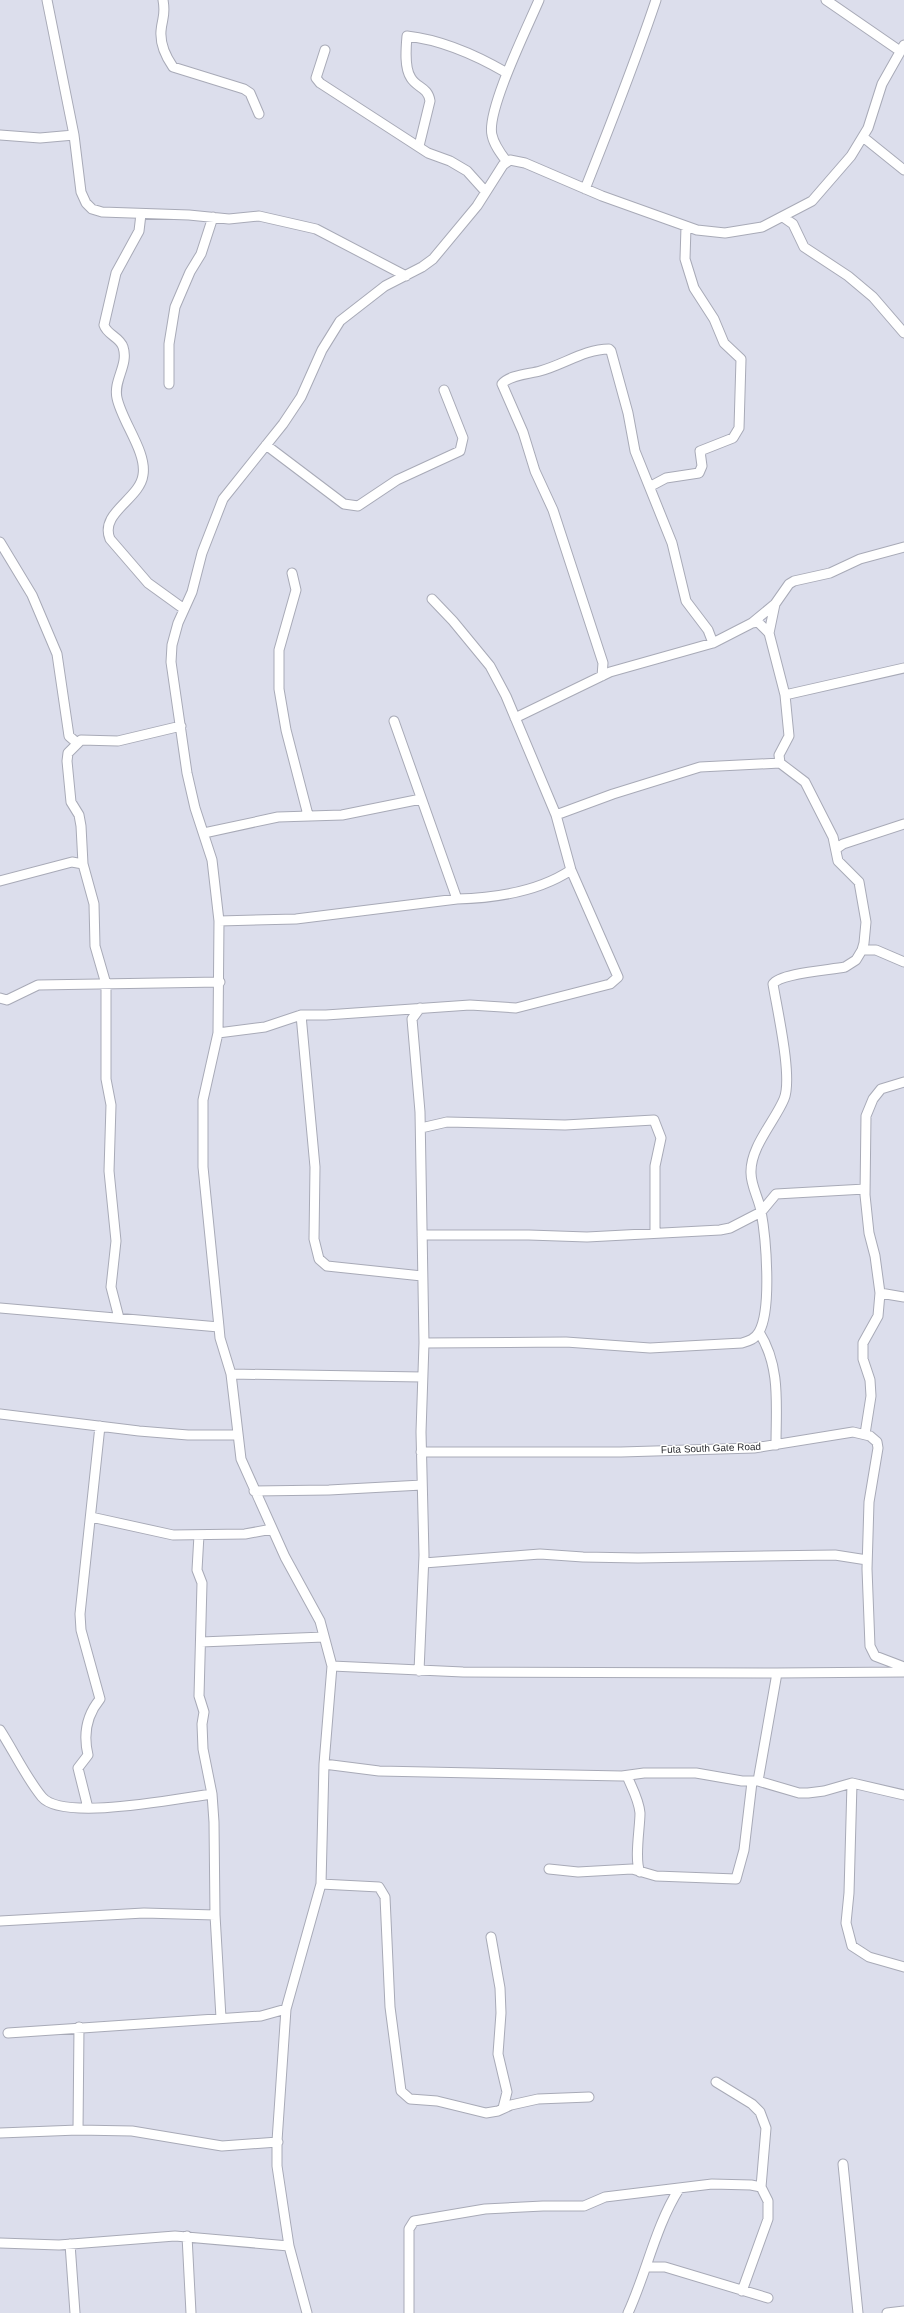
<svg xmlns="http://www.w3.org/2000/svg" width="904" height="2313" font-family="Helvetica,sans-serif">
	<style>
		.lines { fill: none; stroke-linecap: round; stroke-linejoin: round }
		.minor-casing { stroke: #a8aab7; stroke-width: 11 }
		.minor { stroke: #fff; stroke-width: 9 }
		.labels { text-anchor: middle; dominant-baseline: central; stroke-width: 3; stroke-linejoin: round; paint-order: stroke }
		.street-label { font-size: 10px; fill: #292a2f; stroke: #fff }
	</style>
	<rect width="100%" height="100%" fill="#dcdeec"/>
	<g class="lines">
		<!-- minor casing -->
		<g class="minor-casing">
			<path id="minor" d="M47,0l27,135 7,57 5,11 6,6 10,3 87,3 40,4 30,-3 57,13 90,47
				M163,0c3,16 -1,18 -2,31 -1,13 5,26 12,36l71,22 6,4 9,21
				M826,0l74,51
				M325,50l-9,28 4,5 108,70 22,8 17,10 18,20
				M0,135l40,3 34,-3
				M863,137l41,33
				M419,146l11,-45c-2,-14 -13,-13 -19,-23 -7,-10 -5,-30 -4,-42 36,4 69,19 100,37
				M507,162c-6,-8 -13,-17 -15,-27 -6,-24 36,-109 47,-135
				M585,189c25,-63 50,-126 71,-189
				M141,214l-2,17 -23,42 -12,52c3,10 16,12 19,22 6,18 -10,33 -6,51 5,24 30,54 26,77 -3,24 -44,38 -33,64l38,44 36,26
				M783,217l10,7 11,23 44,29 25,21 31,36
				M169,384v-40l6,-37 15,-35 11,-18 12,-37
				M266,445l78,59 14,2 39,-26 63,-29 3,-13 -19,-48
				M651,486l15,-8 33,-5 3,-7 -2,-15 33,-13 6,-10 2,-69 -17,-16 -10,-24 -20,-31 -9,-29 1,-32
				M0,542l32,53 25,59 12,82 8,7 4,-3 37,1 63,-15
				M292,573l4,17 -17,60v39l7,41 22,85
				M769,633l6,-29
				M602,676l1,-13 -50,-153 -18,-39 -12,-39 -21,-48c7,-9 27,-10 38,-13 23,-6 45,-22 69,-22l2,2 17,62 7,38 37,92 14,58 22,29 5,13
				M785,695l119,-27
				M515,718l95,-46 103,-29 39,-20 23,-19 14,-20 5,-3 36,-8 30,-14 44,-12
				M394,721l63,178
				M81,740l-13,13 -1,8 4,41 8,13 2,11 2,38 11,40 1,42 11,38v95l5,26 -2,66 7,70 -5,46 8,31
				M556,815l57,-21 87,-27 80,-4
				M204,833l74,-16 64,-2 79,-16
				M836,849l7,-5 61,-20
				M0,881l72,-19 11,2
				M219,921l77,-2 161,-20c39,-1 81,-7 114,-29
				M862,950h14l28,12
				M0,998l7,2 31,-15 182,-3
				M301,1015l14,152 -1,72 5,20 8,7 95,10
				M218,1033l47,-6 36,-12h25l144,-10 46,3 94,-24 8,-7 -47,-107 -15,-55 -50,-119 -16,-30 -37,-45 -21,-22
				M421,1128l26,-6 118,3 89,-5 7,18 -6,28v66
				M422,1235h107l58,2 133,-7 10,-2 31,-16 15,-18 89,-5
				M880,1293l24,4
				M0,1308l219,19 1,11 11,36 10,85 44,98 35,64 12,45 -8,98 -3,120 -35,125 -9,132v25l12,80 18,67
				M219,1327l-16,-160v-67l15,-67 1,-112 -7,-61 -17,-52 -8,-35 -16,-111 1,-17 6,-22 14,-31 10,-39 21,-54 60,-75 18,-27 21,-47 18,-29 45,-35 37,-19 11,-8 44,-53 26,-41 7,-5 15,3 77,33 95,34 28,3 37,-6 50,-26 39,-45 17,-28 14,-44 22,-39
				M759,1332c22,35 17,73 17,113
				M424,1343l142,-1 84,6 92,-5c7,-2 13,-4 17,-11 13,-23 7,-94 2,-121 -2,-12 -10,-25 -10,-38 -1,-26 24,-52 33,-74 9,-21 -7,-90 -11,-115 7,-11 58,-14 72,-17l11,-7 6,-10 2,-7 2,-21 -7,-40 -21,-21 -5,-24 -28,-55 -25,-19 -1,-8 10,-19 -4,-41 -16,-62 -11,-11 -6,1
				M231,1374l191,3
				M0,1414l139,17 49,4h49
				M865,1434l6,-38 -1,-16 -7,-21v-16l15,-27 2,-23 -5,-37 -6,-23 -4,-38 1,-79 7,-17 8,-10 23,-7
				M421,1452h200l133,-4 99,-16 17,4 7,6 1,6 -9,54 -2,67 3,77 5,10 29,11
				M254,1491l75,-1 93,-5
				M91,1517l82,18 72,-1 27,-5
				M199,1535l-2,35 5,13 -3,113 5,16 -2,12 1,25 9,45 2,28 1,93 6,103
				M424,1563l116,-9 43,3 55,1 197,-3 32,5
				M201,1642l123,-5
				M332,1666l131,6 314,1 127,-1
				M419,1671l5,-116 -3,-123 3,-89 -4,-231 -8,-93 8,-11
				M0,1730c13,20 27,49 42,67 21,25 137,1 170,-3
				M324,1764l55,7 243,5 22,-3h52l46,8h16l41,12h9l16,-2 28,-8 52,12
				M627,1776c5,12 12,24 13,37 0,15 -6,47 0,59
				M758,1781l19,-108
				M852,1783l-3,110 -3,30 6,23 17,11 35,10
				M88,1808l-10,-40 10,-13c-5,-21 -2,-39 12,-56l-19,-69 -1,-16 20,-188
				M549,1869l29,3 54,-3 24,7 80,3 8,-29 8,-68
				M321,1884l58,3 6,10 5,110 11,84 9,8 27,2 49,12 12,-2 13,-6 27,-6 51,-2
				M0,1921l144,-8 71,2
				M491,1937l9,51 1,25 -3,41 9,38 -4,16
				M8,2033l253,-17 25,-7
				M716,2082l36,22 8,8 6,16 -5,59 7,14v18l-26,72
				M78,2130l1,-103
				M0,2133l78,-3 54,1 90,15 56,-4
				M843,2164l15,149
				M187,2236l4,77
				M0,2243l59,2 116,-9 114,10
				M70,2244l5,69
				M647,2267h18l103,31
				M409,2313v-84l5,-8 71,-12 58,-3h41l21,-9 107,-13 39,1 10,2
				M628,2313c18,-39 28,-88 51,-124
				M887,2313l17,-2"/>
		</g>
		<!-- minor -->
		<use href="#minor" class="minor"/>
	</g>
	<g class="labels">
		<!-- street labels -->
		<g class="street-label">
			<text transform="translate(711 1448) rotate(-2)">Futa South Gate Road</text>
		</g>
	</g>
</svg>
